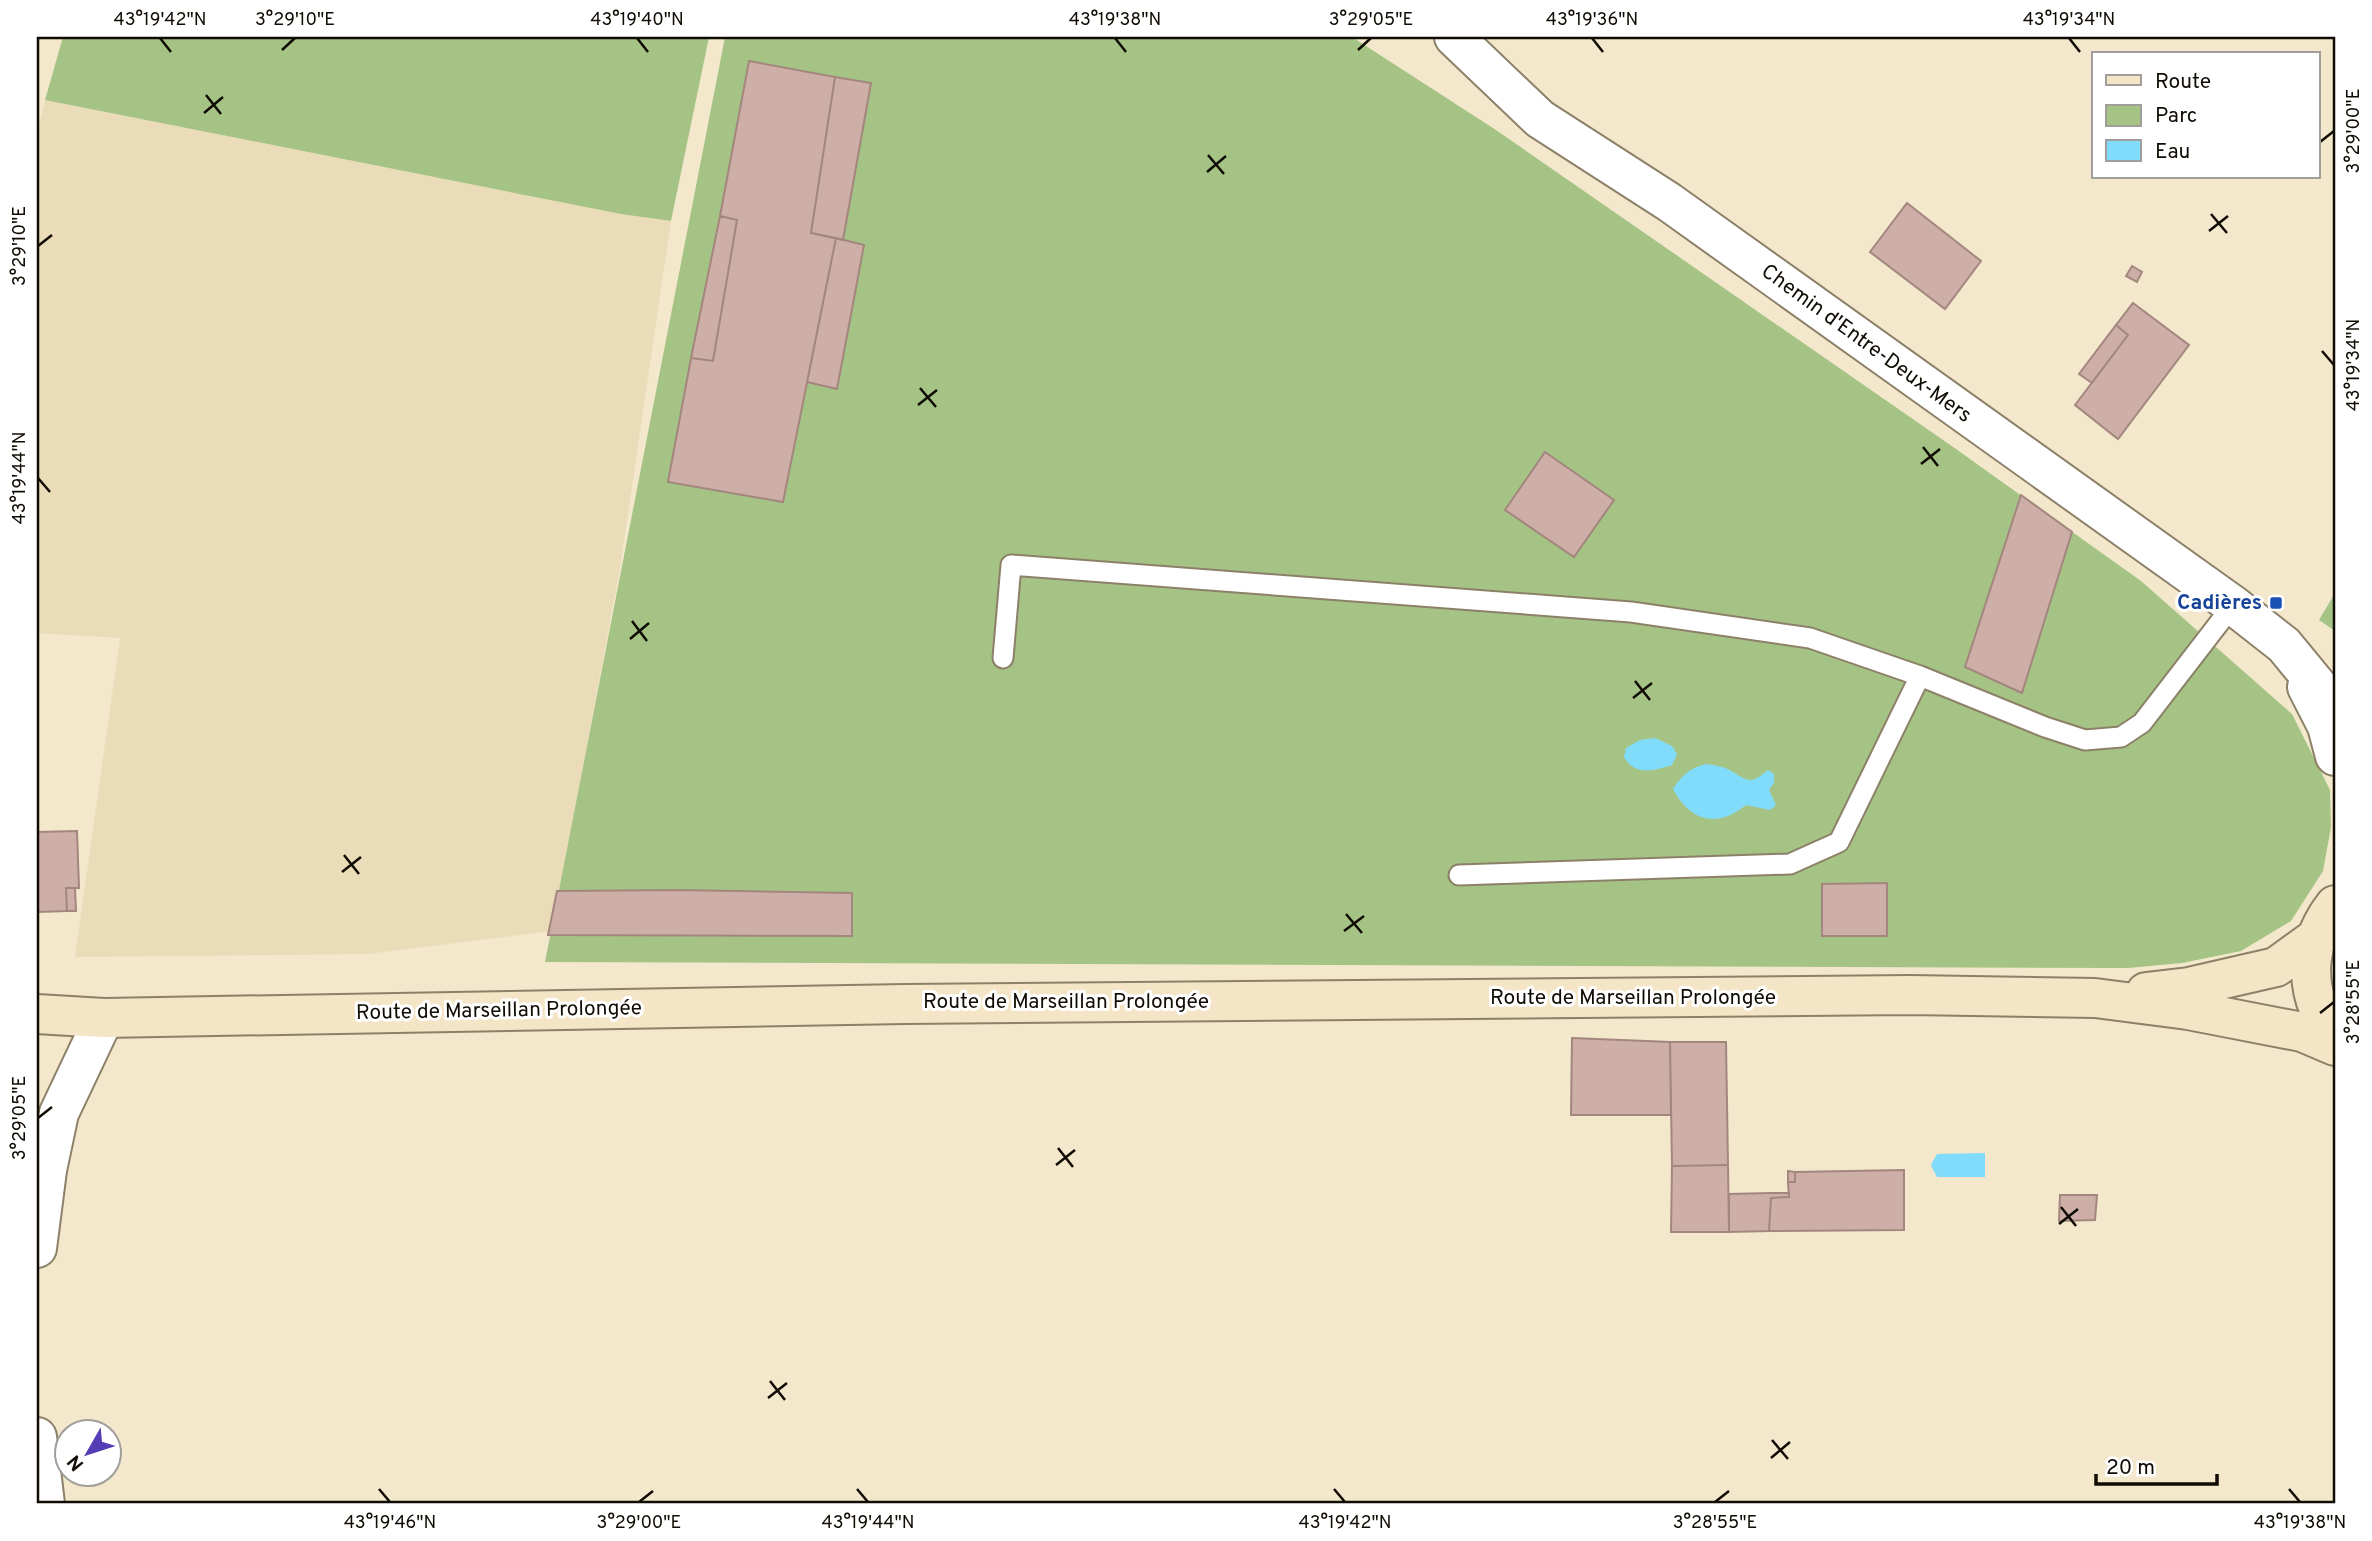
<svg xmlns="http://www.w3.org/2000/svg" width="2372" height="1541" font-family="Overpass,sans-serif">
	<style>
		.built { fill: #eadcb9 }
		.green { fill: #a5c385 }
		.water { fill: #81dcfc }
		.building { fill: #ceafa7; stroke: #a3867e; stroke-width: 2 }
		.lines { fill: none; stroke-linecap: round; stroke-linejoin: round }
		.service-casing { stroke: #8c8168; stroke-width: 23 }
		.tertiary-casing { stroke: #8c8168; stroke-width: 42 }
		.secondary-casing { stroke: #8c8168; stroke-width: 42 }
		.service { stroke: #fff; stroke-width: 19 }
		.tertiary { stroke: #fff; stroke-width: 38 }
		.secondary { stroke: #f3e5c5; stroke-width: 38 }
		.ticks { fill: none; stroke: #100c04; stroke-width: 2.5 }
		.transit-dot { fill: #1a4fb4; stroke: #fff; stroke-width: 2.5 }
		.labels { text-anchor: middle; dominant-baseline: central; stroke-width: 6; stroke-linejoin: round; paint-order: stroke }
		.street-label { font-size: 21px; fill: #100c04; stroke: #fff }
		.transit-label { font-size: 21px; font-weight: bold; fill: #164399; stroke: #fff; text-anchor: end }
		.neatline { fill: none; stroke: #100c04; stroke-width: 2.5 }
		.ticks-label { font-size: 18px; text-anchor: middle; fill: #100c04 }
	</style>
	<rect width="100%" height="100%" fill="#f3e7cc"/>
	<!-- built -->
	<path class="built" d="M45,100l576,114 50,7 -51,347 -68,363 -185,23 -292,3 45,-319 -83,-5v-499z"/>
	<!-- green -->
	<path class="green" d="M63,37h646l-38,184 -50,-7 -576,-114z
		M725,37h627l144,93 460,319 185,132 151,133 38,76 1,37 -8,44 -32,50 -50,30 -59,12 -54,5 -1583,-6z
		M2335,593v38l-16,-11z"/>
	<!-- water -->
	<path class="water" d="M1655,738l17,8 5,8 -5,11c-19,6 -37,11 -48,-8l2,-9 14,-8z
		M1706,764c10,1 19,3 27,8 17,11 19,11 35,-2l6,4v9l-5,7 7,15 -6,5 -24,-5c-29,24 -56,16 -73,-16 9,-14 17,-21 33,-25z
		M1985,1153v24h-48c-7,-15 -8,-8 0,-23z"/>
	<!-- building -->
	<path class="building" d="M749,61l86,16 -24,156 25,5 -53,264 -115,-20 23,-124 22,3 24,-141 -17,-4z
		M835,77l36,6 -28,157 -32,-7z
		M1907,203l74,58 -36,48 -75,-57z
		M720,216l17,4 -24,141 -22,-3z
		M836,238l28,7 -27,144 -30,-7z
		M2132,266l10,6 -5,10 -11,-6z
		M2133,303l56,42 -71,94 -43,-34 53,-70 -12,-10z
		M2116,325l12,10 -36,48 -13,-9z
		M1545,452l69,48 -40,57 -69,-47z
		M2021,495l51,37 -50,161 -57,-26z
		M77,831l2,57h-13l1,23 -30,1v-80z
		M1887,883v53h-65v-52z
		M66,888h9l1,23h-9z
		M678,890l174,3v43l-304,-1 9,-44z
		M1572,1038l98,4 1,73h-100z
		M1670,1042h56l2,123 -56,1z
		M1728,1165l1,67h-58l1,-66z
		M1904,1170v60l-135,1 2,-33 18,-1 -1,-15h7v-10z
		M1788,1171l7,1v10h-7z
		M1771,1193h18v4l-18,1 -2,33 -40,1v-38z
		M2060,1195h37l-2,25 -36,1z"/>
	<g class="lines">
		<!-- service casing -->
		<g class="service-casing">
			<path id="service" d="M1003,658l8,-93 620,47 179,26 110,38 125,51 40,13 36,-3 21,-14 91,-118
				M1459,875l331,-11 49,-22 81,-166"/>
		</g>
		<!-- tertiary casing -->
		<g class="tertiary-casing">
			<path id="tertiary" d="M1454,37l86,82 129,83 564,403 51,40 51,62
				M2307,687l20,39 8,30
				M37,1248l10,-78 12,-57 45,-95
				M37,1437l8,67"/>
		</g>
		<!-- secondary casing -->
		<g class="secondary-casing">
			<path id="secondary" d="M2335,905c-26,33 -32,75 -12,113 4,7 7,13 12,18
				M2146,992l43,-5 87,-20 40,-29
				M37,1014l67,4 801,-14 1005,-9 185,3 93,12 114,22 33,14"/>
		</g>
		<!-- service -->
		<use href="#service" class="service"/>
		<!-- tertiary -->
		<use href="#tertiary" class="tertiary"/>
		<!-- secondary -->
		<use href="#secondary" class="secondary"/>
	</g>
	<!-- ticks -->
	<path class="ticks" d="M160,38l11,14M637,38l11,14M1115,38l11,14M1592,38l11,14M2069,38l11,14M282,50l13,-12M1358,50l13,-12M206,95l15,19M204,113l19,-16M2320,142l14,-11M1208,155l16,19M1207,172l19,-16M2211,214l16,19M2209,231l19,-15M38,246l14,-11M2322,351l12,14M920,388l16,19M918,405l19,-15M1923,447l15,19M1921,464l19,-15M38,478l12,14M632,621l15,20M630,639l19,-16M1635,681l15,19M1633,698l19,-15M344,855l15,19M342,872l19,-15M1346,914l16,19M1344,931l20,-15M2320,1013l14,-11M38,1118l14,-11M1058,1148l15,19M1056,1165l19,-15M2061,1207l15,19M2059,1224l19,-15M770,1381l15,19M768,1398l19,-15M1772,1440l16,19M1771,1458l19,-16M379,1489l11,13M857,1489l11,13M1334,1489l11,13M2289,1489l11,13M639,1502l14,-11M1715,1502l14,-11"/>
	<!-- markers -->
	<rect class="transit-dot" x="2269" y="596" width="14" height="14" rx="3.5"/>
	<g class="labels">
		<!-- street labels -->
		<g class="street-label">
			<text transform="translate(1866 344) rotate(36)">Chemin d'Entre-Deux-Mers</text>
			<text x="1633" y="998">Route de Marseillan Prolongée</text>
			<text x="1066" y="1002">Route de Marseillan Prolongée</text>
			<text transform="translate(499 1011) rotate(-1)">Route de Marseillan Prolongée</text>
		</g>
		<!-- transit labels -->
		<g class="transit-label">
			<text x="2262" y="603">Cadières</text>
		</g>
	</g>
	<!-- border -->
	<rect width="2372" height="1541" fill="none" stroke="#ffffff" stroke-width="77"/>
	<!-- legend -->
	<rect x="2092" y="52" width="228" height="126" fill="#ffffff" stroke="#9f9e9b" stroke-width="2"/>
	<rect x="2106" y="75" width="35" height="10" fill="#f3e5c5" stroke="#9f9e9b" stroke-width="2"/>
	<text x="2155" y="88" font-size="21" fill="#100c04">Route</text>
	<rect x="2106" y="105" width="35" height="21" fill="#a5c385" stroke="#9f9e9b" stroke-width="2"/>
	<text x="2155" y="122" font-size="21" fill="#100c04">Parc</text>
	<rect x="2106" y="140" width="35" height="21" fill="#81dcfc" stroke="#9f9e9b" stroke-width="2"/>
	<text x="2155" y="158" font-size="21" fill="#100c04">Eau</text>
	<!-- north arrow -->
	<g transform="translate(88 1453) rotate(231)"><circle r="33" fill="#ffffff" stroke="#9f9e9b" stroke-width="2"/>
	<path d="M0-5L12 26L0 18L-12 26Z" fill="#553db5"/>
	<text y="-10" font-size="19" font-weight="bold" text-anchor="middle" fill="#100c04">N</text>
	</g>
	<!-- scale -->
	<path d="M2096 1474v10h121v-10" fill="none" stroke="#100c04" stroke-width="3.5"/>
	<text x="2106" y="1474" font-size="21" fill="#100c04" stroke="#ffffff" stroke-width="5" paint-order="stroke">20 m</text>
	<rect x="38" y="38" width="2296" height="1464" class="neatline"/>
	<g class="ticks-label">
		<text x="160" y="25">43°19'42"N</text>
		<text x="295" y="25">3°29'10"E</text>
		<text x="637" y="25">43°19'40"N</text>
		<text x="1115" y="25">43°19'38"N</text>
		<text x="1371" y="25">3°29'05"E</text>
		<text x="1592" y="25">43°19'36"N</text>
		<text x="2069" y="25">43°19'34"N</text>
		<text transform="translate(2353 131) rotate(-90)" y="6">3°29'00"E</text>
		<text transform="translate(19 246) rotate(-90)" y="6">3°29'10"E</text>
		<text transform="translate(2353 365) rotate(-90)" y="6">43°19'34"N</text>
		<text transform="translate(19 478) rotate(-90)" y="6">43°19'44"N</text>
		<text transform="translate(2353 1002) rotate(-90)" y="6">3°28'55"E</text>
		<text transform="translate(19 1118) rotate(-90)" y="6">3°29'05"E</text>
		<text x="390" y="1528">43°19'46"N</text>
		<text x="639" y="1528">3°29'00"E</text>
		<text x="868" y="1528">43°19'44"N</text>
		<text x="1345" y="1528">43°19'42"N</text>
		<text x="1715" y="1528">3°28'55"E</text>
		<text x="2300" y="1528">43°19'38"N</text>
	</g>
</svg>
